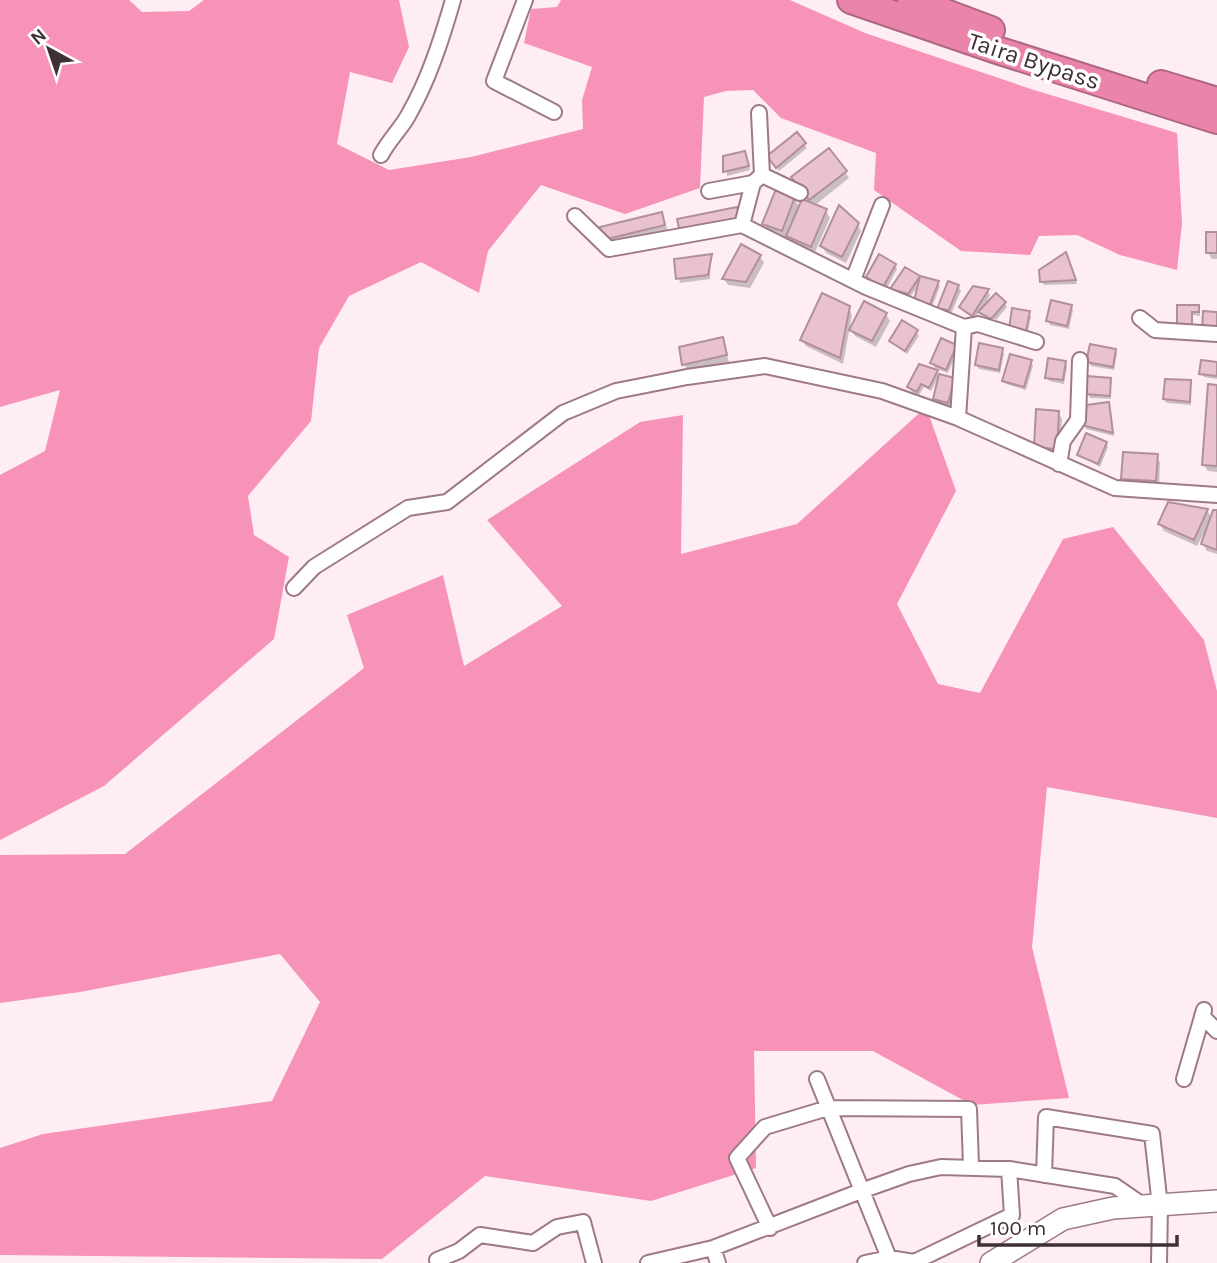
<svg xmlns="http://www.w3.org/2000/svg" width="1217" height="1263" font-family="Karla,sans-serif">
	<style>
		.forest { fill: #f793b9 }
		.shadow { fill: #0003 }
		.building { fill: #e9c2cf; stroke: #b38f9b; stroke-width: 2 }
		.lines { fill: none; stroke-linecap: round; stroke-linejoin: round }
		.street-casing { stroke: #9e7a86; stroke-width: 18 }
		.secondary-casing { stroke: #9e7a86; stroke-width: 24 }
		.highway-casing { stroke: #ae6782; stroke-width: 30 }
		.street { stroke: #fff; stroke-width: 14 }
		.secondary { stroke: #fff; stroke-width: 21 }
		.highway { stroke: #ea84ab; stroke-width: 26 }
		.labels { text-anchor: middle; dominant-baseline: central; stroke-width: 7; stroke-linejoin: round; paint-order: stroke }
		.street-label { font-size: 24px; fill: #3f3035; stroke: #fff }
	</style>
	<rect width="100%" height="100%" fill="#feeef3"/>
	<!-- forest -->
	<path class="forest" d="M0,0h129l13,12 47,-1 15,-11h195l10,47 -17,36 -42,-11 -13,72 52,26 82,-13 112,-28 -1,-29 10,-33 -68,-24 7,-34 26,-2 4,-7h229l75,33 169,57 143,43 5,90 -5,47 -57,-15 -43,-20 -38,1 -9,19 -69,-4 -87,-61 2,-37 -95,-35 -28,-28 -27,1 -22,6 -4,91 -75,26 -84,-29 -53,66 -9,42 -58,-31 -72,34 -30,52 -8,73 -63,75 6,39 35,22 -15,82 -170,147 -104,54v-365l45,-24 15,-61 -60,17z
		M926,407l30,84 -59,113 41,80 42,9 83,-154 50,-12 91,113 13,51v127l-170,-31 -15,160 37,151 -97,7 -99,-54h-119l2,117 -105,33 -166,-25 -103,83 -382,-4v-107l43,-14 229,-33 48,-99 -40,-48 -200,38 -80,11v-148l125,-1 239,-186 -17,-53 96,-40 21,91 98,-60 -75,-86 153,-98 43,-7 -2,139 116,-30z"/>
	<!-- shadow -->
	<path class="shadow" d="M797,134l10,14 -28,23 -7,-10z
		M746,157l4,13 -23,6 -2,-18z
		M845,172l4,6 -35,28 -17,-22z
		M794,198l6,10 26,3 4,7 -15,34 -23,-9 -5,-9 -1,3 -18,-7 -4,-6z
		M661,214l11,26 -59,14 -9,-15z
		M857,224l4,7 -15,32 -20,-10 -4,-7z
		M1217,234v25h-5l-4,-6z
		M711,256l-1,23 -30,4 -4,-22z
		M760,256l4,7 -14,25 -22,-3 -4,-6z
		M1068,258l9,26 -33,1 -3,-4z
		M895,265l2,4 -11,21 -18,-13z
		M906,269l13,9 18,4 3,4 -9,24 -11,-26 -10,13 -15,-4 -3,-4z
		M958,286l3,5 -10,23 -10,-1 -2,-4z
		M974,288l14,3 2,4 -7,15 22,-7 2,4 -11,13 -17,-9 -4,8 -11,-7 -3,-5z
		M1071,306l2,4 -4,19 -19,-4 -2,-4z
		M848,307l4,8 -9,49 -37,-18 -4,-6z
		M1179,307h19l2,4v5l-7,-1v17z
		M1029,313l2,4 -4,18 -14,-3z
		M886,314l4,7 -14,26 -21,-11 -4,-6z
		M916,332l3,4 -12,18 -16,-13z
		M722,339l7,23 -41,9 -4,-7z
		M956,346l2,4 -10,23 -13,-5 -3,-5z
		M1002,350l2,4 -4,19 -21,-4 -3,-4z
		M1115,350l2,4 -3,16 -23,-4 -3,-4z
		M1031,362l2,4 -7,24 -20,-6 -3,-4z
		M1064,363l3,4 -3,17 -15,-3 -2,-4z
		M1217,364v15l-13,-2 -3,-4z
		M936,372l3,4 -8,15 -7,-4 -5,8 -7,-3 -3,-5z
		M940,376l16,8 -6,22 -13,-3 -2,-4z
		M1110,380l1,19 -21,-1 -2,-4z
		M1190,382l1,23 -24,-2 -3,-4z
		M1217,386v86l-9,-1 -4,-6z
		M1108,404l6,32 -28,-7 -2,-4z
		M1058,412l4,7 -2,36 -24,-8z
		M1105,443l3,4 -8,20 -21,-12z
		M1157,456l3,7 -1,25 -32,-2 -4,-7z
		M1207,510l5,9 5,-7v42l-10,-3 -4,-7 3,-10 -2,-1 -7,13 -33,-15 -4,-7z"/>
	<!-- building -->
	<path class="building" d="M797,132l9,11 -30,25 -9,-12z
		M829,148l18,23 -38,29 -18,-23z
		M745,151l4,15 -26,6v-16z
		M776,189l19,8 -13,34 -20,-7z
		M802,199l25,10 -16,38 -25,-11z
		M839,205l20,18 -17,34 -22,-11z
		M737,207l3,13 -60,13 -3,-14z
		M662,212l3,13 -62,15 -3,-13z
		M1206,232h11v21h-11z
		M741,244l20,11 -15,27 -24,-3z
		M1066,252l10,28 -36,2 -1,-12z
		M712,254l-4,21 -32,4 -2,-20z
		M879,254l17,10 -13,23 -17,-10z
		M905,267l15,9 -12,18 -18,-5z
		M920,276l19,5 -10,26 -15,-6z
		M948,281l11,4 -10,25 -12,-1z
		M973,286l16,3 -17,27 -13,-9z
		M822,293l28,13 -10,52 -40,-18z
		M996,293l10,9 -15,17 -13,-7z
		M1051,300l21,5 -5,21 -21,-5z
		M864,301l23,12 -15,28 -23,-11z
		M1177,305h22v7h-7v16h-15z
		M1012,308l18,3 -4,21 -17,-3z
		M1203,311l14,1v19h-15z
		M902,320l16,10 -13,21 -16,-10z
		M723,337l4,18 -45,10 -3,-18z
		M941,338l16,7 -11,25 -16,-7z
		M979,343l24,5 -4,22 -24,-5z
		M1090,344l26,5 -3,18 -27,-5z
		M1010,354l22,6 -8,27 -22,-6z
		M1048,358l18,3 -3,19 -18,-2z
		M1201,360l16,2v14l-18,-2z
		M919,364l19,6 -9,18 -8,-4 -4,8 -10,-5z
		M939,374l16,4 -7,25 -15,-4z
		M1087,376l24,2 -1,18 -24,-2z
		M1165,379l26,1 -1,22 -27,-3z
		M1208,384l9,1v81l-15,-1z
		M1109,402l4,31 -31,-8 5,-20z
		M1036,409l23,2 -2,38 -23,-2z
		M1086,433l21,9 -9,22 -21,-9z
		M1123,452l35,2 -2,27 -35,-2z
		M1168,502l40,7 -14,31 -36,-16z
		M1213,510h4v40l-16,-6z"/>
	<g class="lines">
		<!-- street casing -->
		<g class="street-casing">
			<path id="street" d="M525,0l-31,81 60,31
				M381,155c9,-17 21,-27 28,-41 20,-35 33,-76 44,-114
				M762,175l38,18
				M709,191l44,-8
				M575,216l34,33 133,-24 124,62 98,40 -6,91
				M742,225l11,-42 9,-8 -3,-62
				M853,280l29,-75
				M1140,318l15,12 62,4
				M964,327l14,-3 58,18
				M1059,464l4,-23 15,-21 2,-60
				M294,588l20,-21 94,-59 39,-6 116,-89 53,-22 71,-14 78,-11 117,25 76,27 157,70 102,7
				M1202,1016l15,15
				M817,1079l72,179 25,4 98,-47 -3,-46
				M1184,1079l20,-69
				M1044,1175l2,-58 106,17 8,72 -1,57
				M770,1228l-33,-70 28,-31 63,-19 141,1 2,57
				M713,1248l5,15
				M438,1263l-1,-3 22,-9 21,-16 53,8 24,-16 26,-5 11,41
				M648,1263l65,-15 148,-57 48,-17 32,-7 68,2 106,17 29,20
				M865,1263l24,-5"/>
		</g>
		<!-- secondary casing -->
		<g class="secondary-casing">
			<path id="secondary" d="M991,1263l72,-44 50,-11 104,-7"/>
		</g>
		<!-- highway casing -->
		<g class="highway-casing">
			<path id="highway" d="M851,0l146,50 220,70
				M911,0l80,30
				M1161,84l56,17"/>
		</g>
		<!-- street -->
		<use href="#street" class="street"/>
		<!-- secondary -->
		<use href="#secondary" class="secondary"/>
		<!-- highway -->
		<use href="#highway" class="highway"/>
	</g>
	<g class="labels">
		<!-- street labels -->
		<g class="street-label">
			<text transform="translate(1034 61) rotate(18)">Taira Bypass</text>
		</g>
	</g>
	<!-- north arrow -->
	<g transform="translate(49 49) rotate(320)" stroke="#ffffff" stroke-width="5" paint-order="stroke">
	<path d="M0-5L12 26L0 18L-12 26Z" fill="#3f3035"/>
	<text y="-10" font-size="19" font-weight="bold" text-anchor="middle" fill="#3f3035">N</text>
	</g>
	<!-- scale -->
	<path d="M979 1235v10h198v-10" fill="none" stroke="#3f3035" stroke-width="3.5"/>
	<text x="990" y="1235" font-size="21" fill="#3f3035" stroke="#ffffff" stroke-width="5" paint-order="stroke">100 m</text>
</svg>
